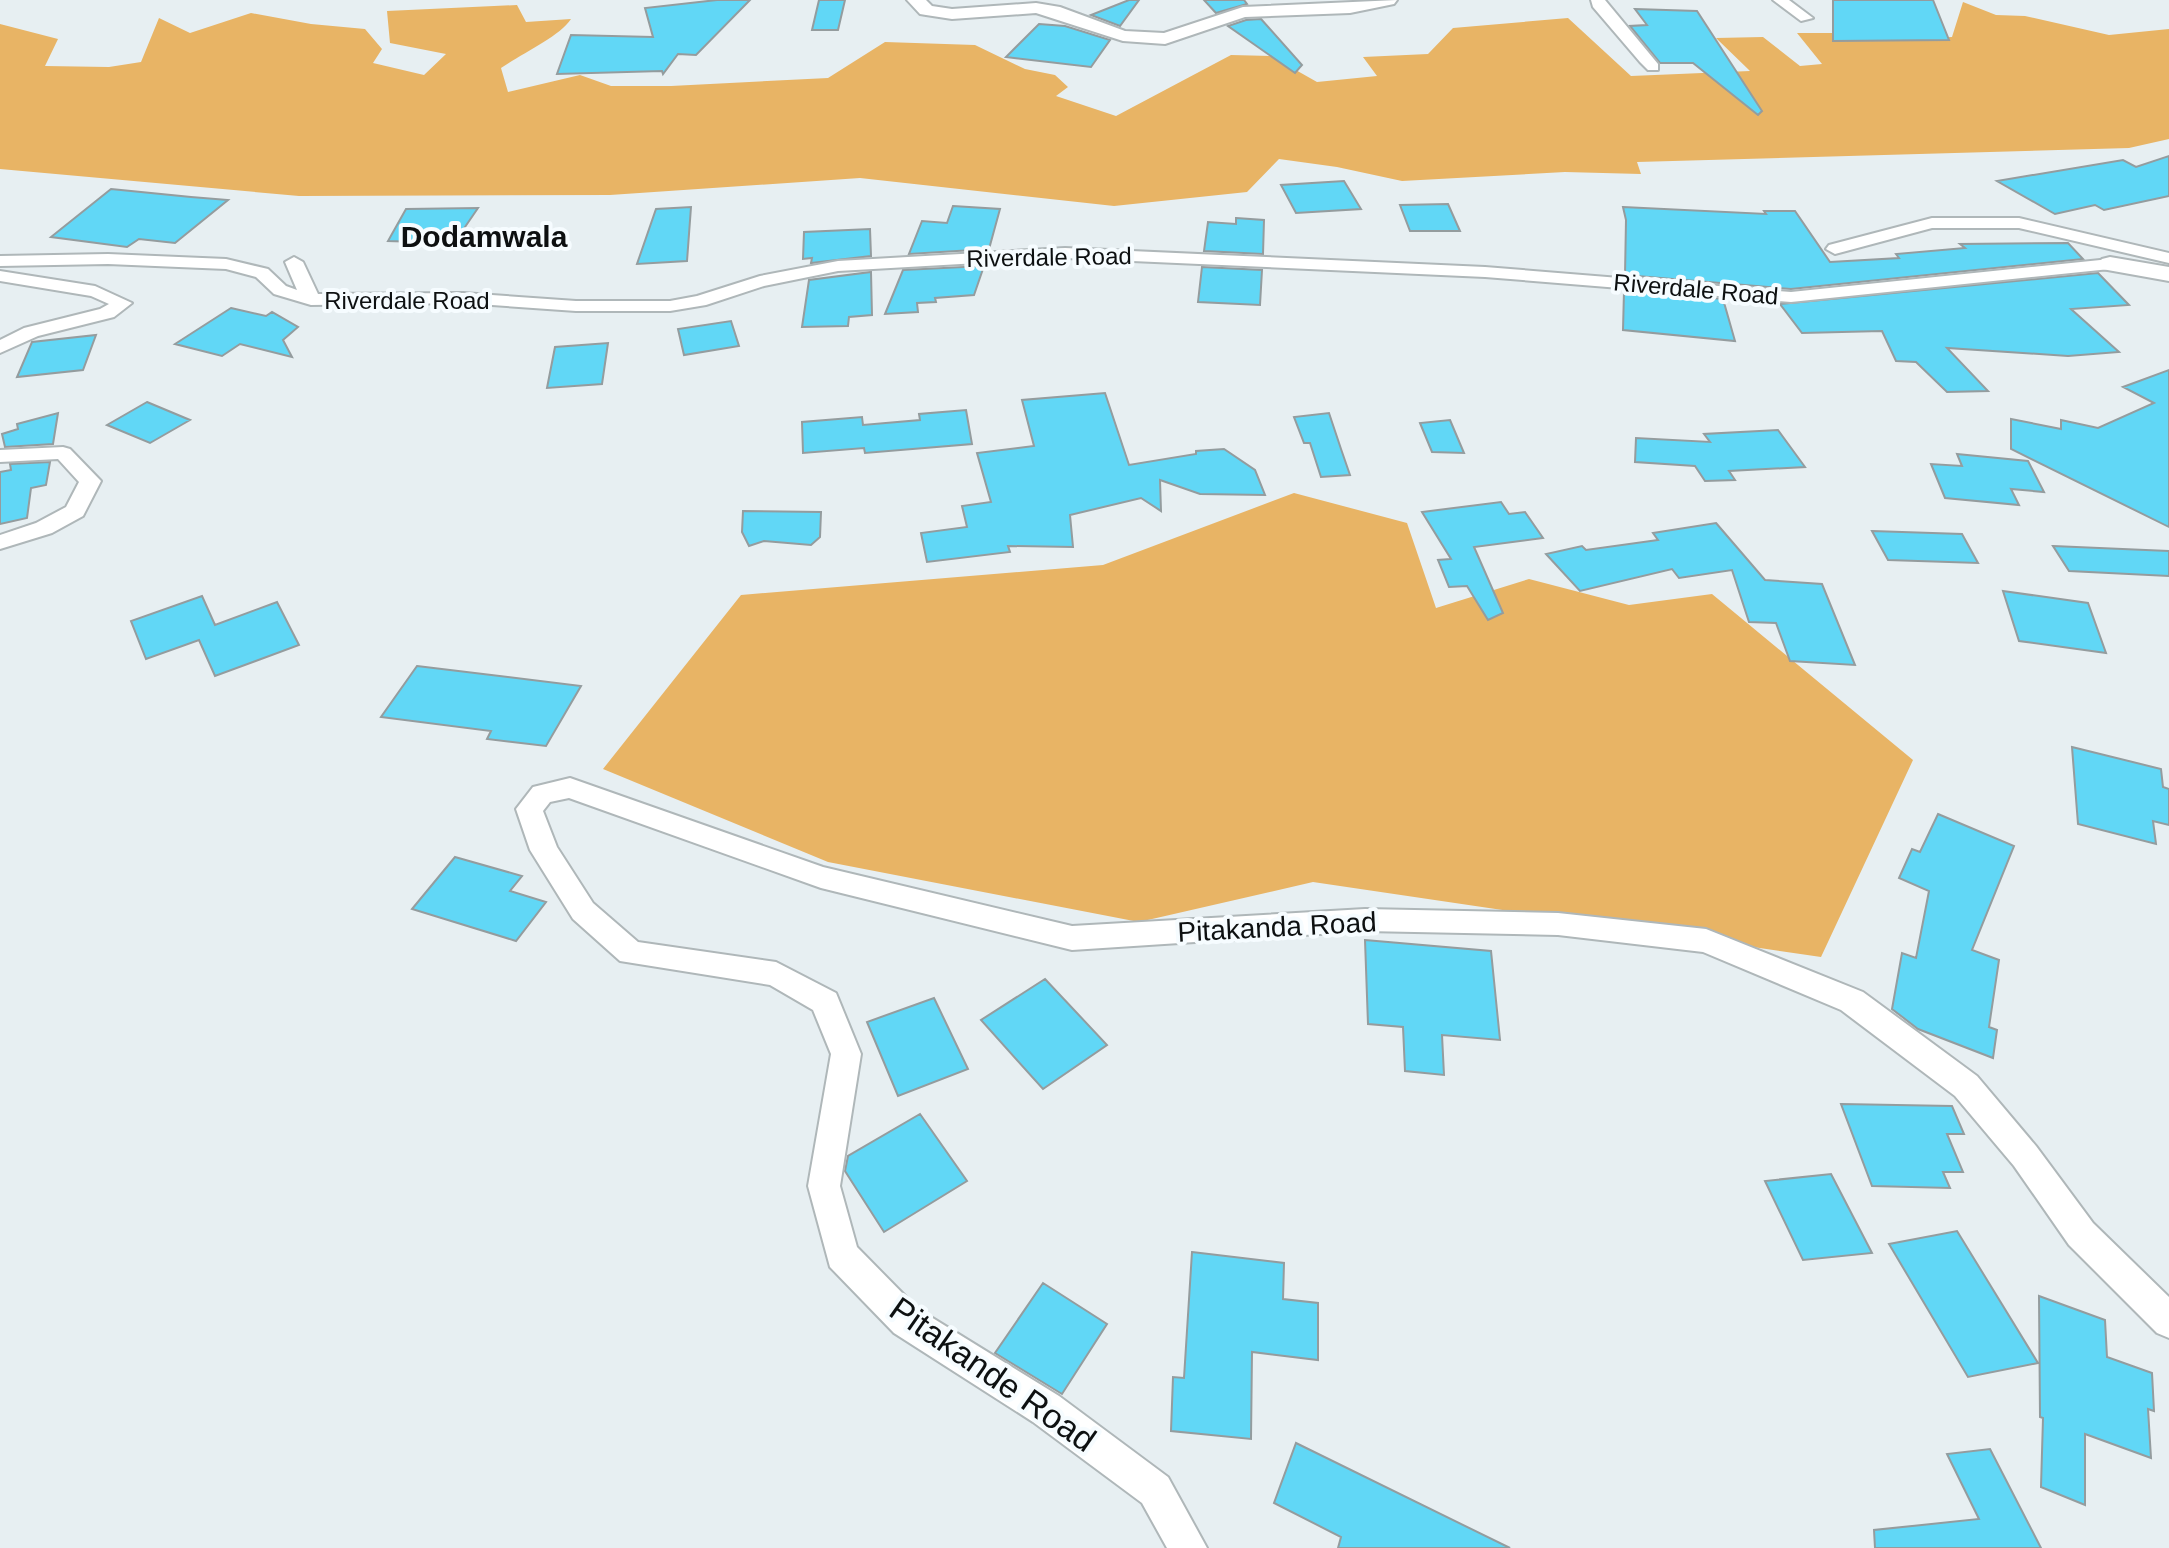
<svg xmlns="http://www.w3.org/2000/svg" width="2169" height="1548" font-family="Helvetica,sans-serif">
	<style>
		.forest { fill: #e8b465 }
		.building { fill: #61d7f6; stroke: #949c9e; stroke-width: 2 }
		.lines { fill: none; stroke-linecap: round; stroke-linejoin: round }
		.minor-casing { stroke: #afb7b9; stroke-width: 4 }
		.tertiary-casing { stroke: #afb7b9; stroke-width: 4 }
		.minor { fill: #fff; fill-rule: evenodd }
		.tertiary { fill: #fff; fill-rule: evenodd }
		.labels { text-anchor: middle; dominant-baseline: central; stroke-width: 8; stroke-linejoin: round; paint-order: stroke }
		.far-street-label { font-size: 24px; fill: #0d1011; stroke: #f6fcff }
		.street-label { font-size: 28px; fill: #0d1011; stroke: #f6fcff }
		.far-district-label { font-size: 30px; font-weight: bold; fill: #0d1011; stroke: #f6fcff }
		.near-street-label { font-size: 34px; fill: #0d1011; stroke: #f6fcff }
	</style>
	<rect width="100%" height="100%" fill="#e7eff2"/>
	<!-- forest -->
	<path class="forest" d="M1963,2l33,13 29,1 84,19 60,-6v110l-40,9 -492,14 4,12 -76,-2 -163,9 -65,-14 -58,-8 -32,33 -133,14 -254,-28 -250,17 -311,1 -299,-27v-145l58,15 -13,27 64,1 32,-5 18,-44 31,15 61,-20 60,11 54,5 17,20 -9,14 51,12 22,-21 -56,-11 -3,-32 130,-6 9,17 45,-3c-12,18 -50,35 -70,49l7,24 72,-17 31,11h60l157,-8 57,-36 90,3 50,24 30,6 13,12 -12,9 60,20 115,-61 40,1 46,26 60,-6 -14,-19 65,-3 25,-26 115,-10 63,58 119,-5 -34,-33 47,-1 37,29 22,-2 -25,-31h36v8l119,-4z
		M1294,493l113,30 29,85 93,-29 100,26 83,-11 201,166 -92,197 -508,-75 -174,40 -311,-60 -225,-93 138,-174 362,-30z"/>
	<!-- building -->
	<path class="building" d="M717,0h33l-54,55 -18,-1 -15,20 -1,-3 -105,3 14,-39 82,2 -8,-29z
		M819,0h26l-7,30h-26z
		M1129,0h10l-19,26 -29,-11z
		M1204,0h40l3,4 -31,9z
		M1833,0h100l16,40 -116,1z
		M1635,9l62,2 65,100 -4,4 -65,-52h-33l-30,-37 17,-1z
		M1261,19l41,46 -7,8 -67,-47 18,-6z
		M1039,24l26,2 45,14 -19,27 -85,-10z
		M2169,156v40l-65,14 -9,-5 -40,9 -58,-33 126,-21 13,7z
		M1344,181l17,28 -65,4 -15,-28z
		M111,189l80,8 37,3 -53,43 -36,-4 -12,8 -76,-10z
		M1448,204l12,27h-50l-10,-26z
		M953,206l47,3 -11,40 -80,5 13,-33 25,2z
		M691,207l-4,54 -50,3 19,-55z
		M1623,207l143,7 -2,-3h31l35,51 69,-4 -3,-4 69,-6 -5,-4 108,-1 15,16 -292,30 -166,-14 1,-55z
		M478,208l-24,35 -66,-2 18,-32z
		M1236,218l28,2 -1,34 -59,-3 4,-29 28,2z
		M870,229l1,27 -60,7 1,-5 -9,1 1,-27z
		M984,266l-10,29 -39,3 1,4 -19,1 1,9 -33,2 18,-44z
		M1202,267l60,3 -2,35 -62,-3z
		M871,272l1,43 -23,2 -1,9 -46,1 7,-47z
		M2098,273l31,32 -58,4 48,43 -51,4 -121,-8 41,43 -41,1 -31,-30 -20,-1 -14,-30 -80,2 -22,-29z
		M1624,291l99,8 12,42 -112,-11z
		M231,308l35,8 6,-4 26,15 -15,13 9,17 -52,-13 -18,12 -47,-12z
		M731,321l8,25 -55,9 -6,-26z
		M96,335l-13,35 -66,7 15,-35z
		M608,343l-6,41 -55,4 8,-41z
		M2169,370v157l-158,-78v-30l50,10v-9l37,8 56,-25 -31,-16z
		M1105,393l24,72 67,-11v-3l28,-2 31,21 10,25 -65,-1 -40,-14 1,31 -20,-13 -71,17 3,32 -65,-1 2,6 -83,10 -6,-29 46,-6 -5,-21 29,-4 -14,-49 57,-7 -12,-46z
		M147,402l43,18 -40,23 -43,-18z
		M966,410l6,34 -107,9 -1,-5 -61,5 -1,-31 60,-5 1,8 57,-5 -1,-6z
		M58,413l-5,31 -48,3 -3,-13 16,-5 -1,-5z
		M1329,413l12,36 9,26 -29,2 -11,-34h-6l-10,-26z
		M1450,420l14,33 -32,-1 -12,-29z
		M1778,430l27,37 -76,4 6,9 -30,1 -10,-15 -60,-4 1,-24 74,4 -6,-8z
		M1957,454l71,7 16,31 -33,-3 8,16 -74,-7 -14,-34 31,2z
		M50,462l-4,23 -15,3 -4,30 -27,6v-52l11,-2 -1,-6z
		M1501,502l8,12 16,-2 18,26 -69,9 29,66 -15,7 -21,-34 -18,1 -11,-27 13,-1 -29,-47z
		M743,511l78,1 -1,25 -9,8 -47,-4 -15,5 -7,-14z
		M1716,523l49,57 57,4 33,81 -65,-4 -14,-38 -27,-1 -17,-52 -53,8 -7,-9 -92,22 -34,-37 36,-8 4,4 72,-10 -5,-7z
		M1872,531l90,3 16,29 -90,-3z
		M2053,546l116,5v25l-100,-5z
		M2003,591l85,12 18,50 -87,-12z
		M202,596l13,29 62,-23 22,43 -84,31 -16,-36 -53,19 -15,-38z
		M417,666l164,20 -35,60 -59,-7 4,-8 -110,-14z
		M2072,747l89,22 2,18 6,2v36l-16,-4 3,23 -78,-20z
		M1938,814l76,32 -42,104 27,10 -10,67 8,3 -4,28 -75,-29 -26,-20 10,-56 14,5 13,-67 -30,-13 13,-29 8,3z
		M455,857l67,19 -12,15 36,11 -30,39 -104,-32z
		M1365,940l126,11 9,89 -58,-5 2,40 -39,-4 -2,-44 -35,-3z
		M1045,979l62,66 -64,44 -62,-69z
		M934,998l34,71 -70,27 -31,-74z
		M1841,1104l111,2 12,28h-17l16,38h-20l7,16 -78,-2z
		M920,1114l47,67 -83,51 -39,-61 3,-15z
		M1831,1174l41,79 -69,7 -38,-79z
		M1957,1231l81,132 -70,14 -79,-133z
		M1192,1252l92,11 -1,36 35,4v57l-66,-8 -1,87 -80,-8 2,-54 11,1z
		M1043,1283l64,41 -45,70 -67,-41z
		M2039,1296l66,24 2,37 45,16 2,38 -6,-2 3,49 -66,-24v71l-44,-18 2,-69 -3,-1z
		M1296,1443l214,105h-172l3,-11 -67,-34z
		M1990,1449l51,99h-166l-1,-18 105,-11 -32,-65z"/>
	<g class="lines">
		<!-- minor casing -->
		<g class="minor-casing">
			<path id="minor" d="M1591,0h14l53,64v6h-10l-8,-8 -47,-55z
				M1773,0h16l24,18 -12,3z
				M1932,218h87l150,35v10l-150,-35h-87l-97,26 -9,-5 3,-4z
				M1065,248l420,19 306,25 319,-33 9,5 -9,5 -319,33 -306,-25 -420,-19 -227,13 -74,15 -58,19 -36,6h-94l-113,-8 -152,2 -37,-11 -18,-17 -30,-8 -118,-5 -108,2v-10l108,-2 118,5 42,10 18,17 11,4 -12,-28 9,-5 9,5 15,32 145,-1 113,8h94l27,-5 63,-20 78,-15z
				M0,271l95,15 37,17 -18,14 -76,19 -38,17v-13l24,-12 76,-19 9,-5 -18,-8 -91,-15z
				M63,447l7,2 31,32 -18,35 -31,17 -52,16v-14l36,-12 30,-16 13,-25 -21,-23 -58,3v-12z
				M570,778l253,89 249,59 293,-17 193,4 148,16 157,63 114,84 59,70 57,77 76,74v41l-12,-5 -88,-88 -55,-79 -59,-70 -114,-86 -138,-58 -145,-17 -193,-4 -293,19 -251,-62 -252,-90 -19,4 -7,9 14,36 36,56 45,39 138,20 60,31 25,61 -21,132 17,61 61,62 141,87 109,81 39,71h-40l-25,-45 -109,-81 -139,-89 -64,-66 -22,-81 23,-132 -18,-44 -43,-25 -150,-24 -47,-42 -43,-69 -14,-41 17,-22z"/>
		</g>
		<!-- tertiary casing -->
		<g class="tertiary-casing">
			<path id="tertiary" d="M907,0h19l6,6 20,3 84,-6 24,4 65,24 39,2 79,-26 154,-7 -3,4 -44,9 -105,4 -80,27 -42,-3 -87,-28 -84,6 -26,-4 -6,-1z
				M2110,257l59,10v14l-67,-12 -4,-5 4,-5z"/>
		</g>
		<!-- minor -->
		<use href="#minor" class="minor"/>
		<!-- tertiary -->
		<use href="#tertiary" class="tertiary"/>
	</g>
	<g class="labels">
		<!-- far-street labels -->
		<g class="far-street-label">
			<text transform="translate(1049 257) rotate(-1)">Riverdale Road</text>
			<text transform="translate(1696 289) rotate(5)">Riverdale Road</text>
			<text x="407" y="300">Riverdale Road</text>
		</g>
		<!-- street labels -->
		<g class="street-label">
			<text transform="translate(1277 927) rotate(-3)">Pitakanda Road</text>
		</g>
		<!-- far-district labels -->
		<g class="far-district-label">
			<text x="484" y="236">Dodamwala</text>
		</g>
		<!-- near-street labels -->
		<g class="near-street-label">
			<text transform="translate(993 1374) rotate(35)">Pitakande Road</text>
		</g>
	</g>
</svg>
